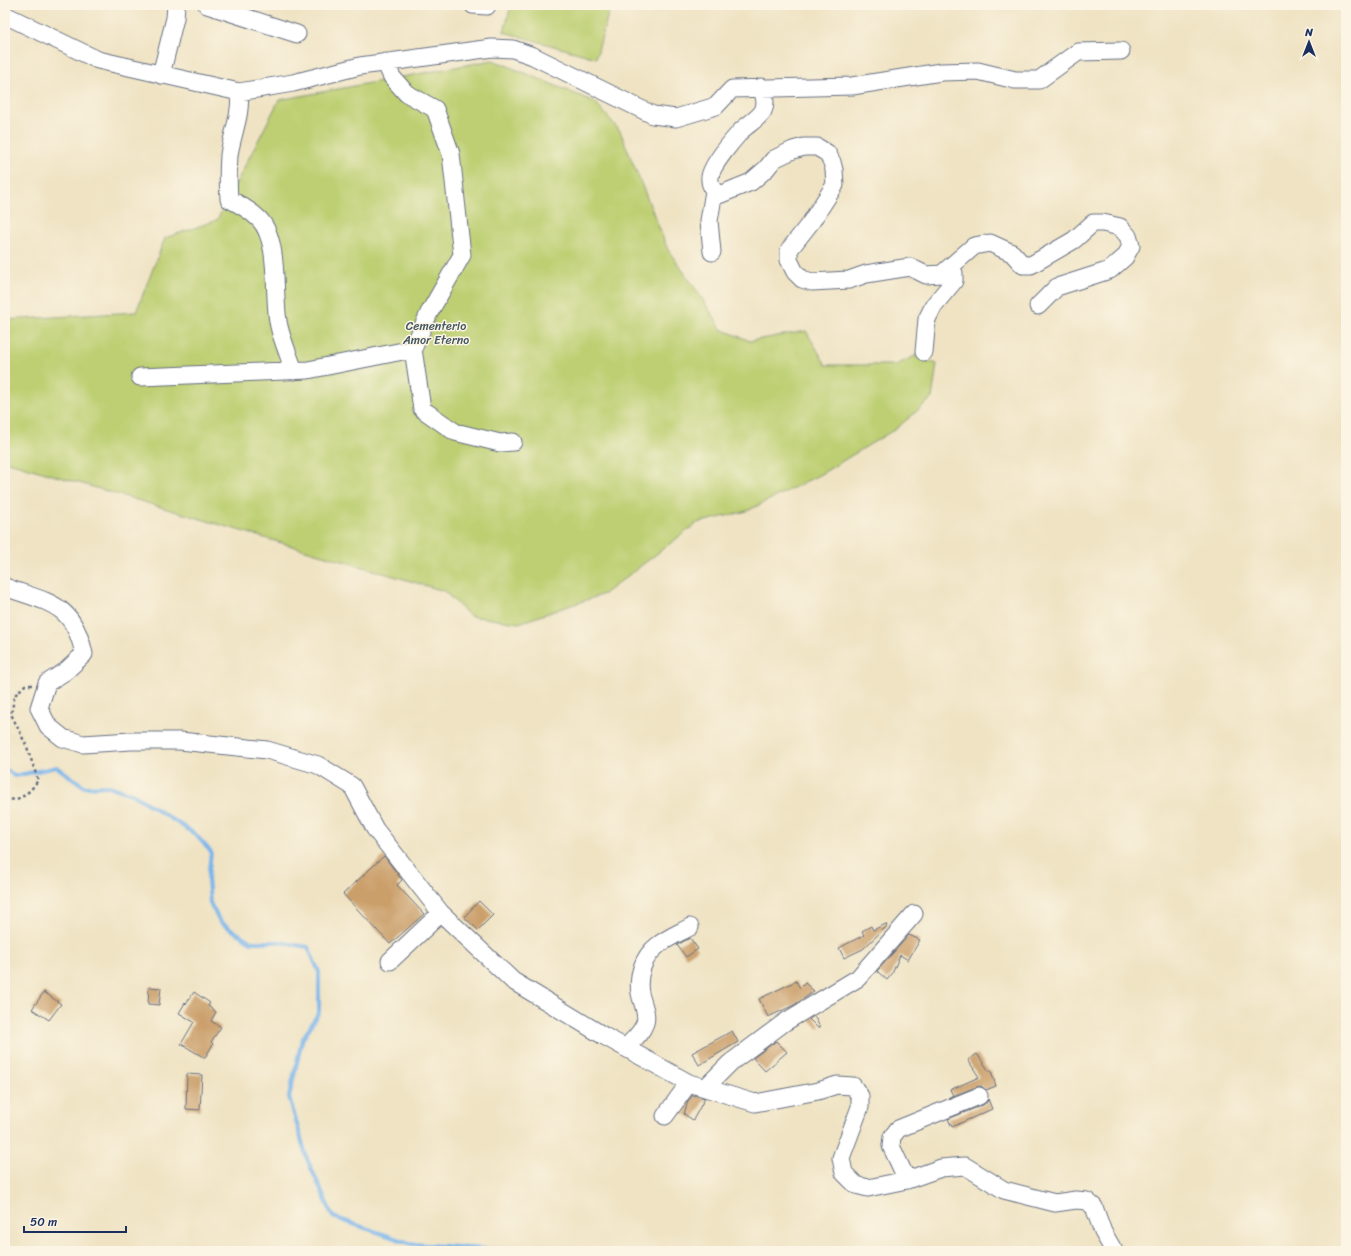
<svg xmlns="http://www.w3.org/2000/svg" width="1351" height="1256" font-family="Sriracha,sans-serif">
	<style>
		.green { fill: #bdcf72; stroke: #6c7f68 }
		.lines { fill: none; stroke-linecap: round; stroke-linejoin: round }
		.stream { stroke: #79b5eb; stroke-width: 4 }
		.building { fill: #ca9f6b }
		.minor-casing { stroke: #656e81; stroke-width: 19 }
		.path { stroke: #656e81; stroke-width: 2.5; stroke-dasharray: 3 3; stroke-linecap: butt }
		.minor { stroke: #fff; stroke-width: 17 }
		.labels { text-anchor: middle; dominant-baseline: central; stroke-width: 3; stroke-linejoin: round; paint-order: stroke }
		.park-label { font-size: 12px; fill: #445763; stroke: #fcf5e5 }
	</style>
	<rect width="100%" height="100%" fill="#fcf5e5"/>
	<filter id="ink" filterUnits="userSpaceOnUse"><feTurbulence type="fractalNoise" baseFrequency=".025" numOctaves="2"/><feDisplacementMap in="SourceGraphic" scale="8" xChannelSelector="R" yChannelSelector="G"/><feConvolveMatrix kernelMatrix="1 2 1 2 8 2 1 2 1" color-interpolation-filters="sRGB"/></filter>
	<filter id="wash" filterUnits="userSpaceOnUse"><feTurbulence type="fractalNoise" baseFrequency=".012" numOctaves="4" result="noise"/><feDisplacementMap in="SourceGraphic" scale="16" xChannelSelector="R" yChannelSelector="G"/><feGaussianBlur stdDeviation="0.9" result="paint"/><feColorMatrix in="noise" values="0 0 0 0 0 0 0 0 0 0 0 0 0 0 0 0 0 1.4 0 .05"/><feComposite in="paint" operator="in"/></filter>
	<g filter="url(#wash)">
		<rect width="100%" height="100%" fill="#efe3c3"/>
		<!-- green -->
		<path class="green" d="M511,5h90l9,2 -14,51 -92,-26z
			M493,60l102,42 25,29 48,119 32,45 21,34 29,12 56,-10 20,34h70l19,-9 22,8 -5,34 -35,30 -76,46 -74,37 -50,12 -93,71 -85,29 -49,-7 -26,-25 -439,-130v-141l131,-8 29,-74 52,-18 62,-120z"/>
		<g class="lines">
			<!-- stream -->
			<path class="stream" d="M5,768l9,8 43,-9 28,20 24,-1 25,9 61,39 16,18 -3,27 2,24 10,19 31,20h28l29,5 11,25v40l-17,28 -13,57 18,62 26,58 79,27 74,5h62l9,2"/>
		</g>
		<g id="blocks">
			<!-- building -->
			<path class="building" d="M384,856l18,24 -5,5 27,29 -34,30 -47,-50z
				M479,901l14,14 -15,15 -14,-13z
				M886,924l1,2 -24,23 -19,9 -5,-10 25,-13 -2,-4 9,-5 2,4z
				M909,935l11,5 -12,20 -8,-5 -8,19 -5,6 -10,-9z
				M690,938l8,11 -12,8 -9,-12z
				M796,981l4,7 5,-5 9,8 -8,6 -12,8 -26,12 -9,-18z
				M149,987l12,1 -2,17 -11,-1z
				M44,992l17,12 -12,16 -17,-11z
				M194,992l16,11 -2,3 8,6 -5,9 10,6 -10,15 2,2 -8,14 -24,-14 13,-22 -15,-9 6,-10 1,1z
				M814,1016l6,11 -2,1 -9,-9z
				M732,1031l6,11 -39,23 -7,-12z
				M776,1041l11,11 -22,19 -12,-13z
				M977,1054l12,17h2l5,15 -10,4 -5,-4 -5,1 -28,11 5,-3 -3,-5 29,-13 -11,-17z
				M187,1074l15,1 -2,35 -14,-1z
				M693,1095l12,3 -12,22 -9,-6 4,-13z
				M988,1099l4,10 -40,18 -4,-8 35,-14 4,-3z"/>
		</g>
	</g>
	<g filter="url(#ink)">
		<use href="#blocks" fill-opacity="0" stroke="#656e81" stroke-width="1"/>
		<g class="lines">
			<!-- minor casing -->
			<g class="minor-casing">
				<path id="minor" d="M207,5l90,29
					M473,5l14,1
					M5,15l93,45 141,32 54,-9 67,-17 132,-18 21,1 20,7 120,59 23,3 40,-12 16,-17 120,-3 89,-14 37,-1 37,9h24l39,-28 43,-1
					M385,62l7,15 14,16 29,16 16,45 11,101 -33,58 -16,36 9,60 33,23 45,11 13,-1
					M161,75l14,-57 1,-13
					M761,87c3,9 6,15 2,24 -6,9 -15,13 -22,20 -8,9 -30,35 -31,46 -1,7 3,14 9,18l32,-13 15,-13 8,-10 19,-9 11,-3h13l10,6 5,9 2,8 1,15 -24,37 -22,28v10l6,12 7,7 10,3 37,-2 17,-6 44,-7 16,8 16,-1 32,-28 16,-3 22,10 11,12h8l43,-25 19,-17h10l17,4 8,9 3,10 -6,11 -15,13 -53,17 -19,19
					M239,92c3,22 -7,42 -10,63 -1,15 -1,29 0,44 10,5 22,12 30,20 21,21 14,74 19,102 2,15 11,34 16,50
					M712,252l-3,-31 5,-30
					M924,352l3,-33 7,-14 20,-24v-8l-3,-6
					M140,377l168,-7 105,-21
					M5,587c43,16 68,15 79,67l-18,17 -19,12 -8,25 9,18 15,12 20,6 48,-3h49l87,9 51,15 34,21 23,43 66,84 72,68 91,55 85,47 66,20 63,-12 19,-6 16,1 7,10v11l-19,51 3,15 12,12 12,3 39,-8 34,-12 24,-2 39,24 51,13 21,-3 11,1 7,6 9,25 11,19
					M390,961l51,-48
					M626,1047c7,-7 15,-13 19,-24 3,-9 -3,-20 -5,-30 -3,-17 3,-36 17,-47 10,-8 22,-13 33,-19
					M705,1088l25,-25 55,-41 73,-44 56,-64
					M665,1116l24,-33
					M907,1180l-16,-34 1,-9 6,-8 81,-33"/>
			</g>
			<!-- path -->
			<path class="path" d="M5,798c14,6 26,-7 33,-18l-11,-33 -16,-33 4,-19 10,-10h7"/>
			<!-- minor -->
			<use href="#minor" class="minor"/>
		</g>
	</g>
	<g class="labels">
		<!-- park labels -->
		<g class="park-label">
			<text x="436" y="326">Cementerio<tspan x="436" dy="14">Amor Eterno</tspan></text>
		</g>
	</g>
	<!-- margin -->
	<rect width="1351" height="1256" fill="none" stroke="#fcf5e5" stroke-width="20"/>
	<!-- north arrow -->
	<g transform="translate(1309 42)" stroke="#fcf5e5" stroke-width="3" paint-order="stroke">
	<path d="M0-3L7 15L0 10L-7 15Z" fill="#1b2f5e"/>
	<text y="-6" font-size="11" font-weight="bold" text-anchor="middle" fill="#1b2f5e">N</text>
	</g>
	<!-- scale -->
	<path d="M24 1226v6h102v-6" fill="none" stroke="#1b2f5e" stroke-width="2"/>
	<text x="30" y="1226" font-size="12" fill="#1b2f5e" stroke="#fcf5e5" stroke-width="3" paint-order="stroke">50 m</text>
</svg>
